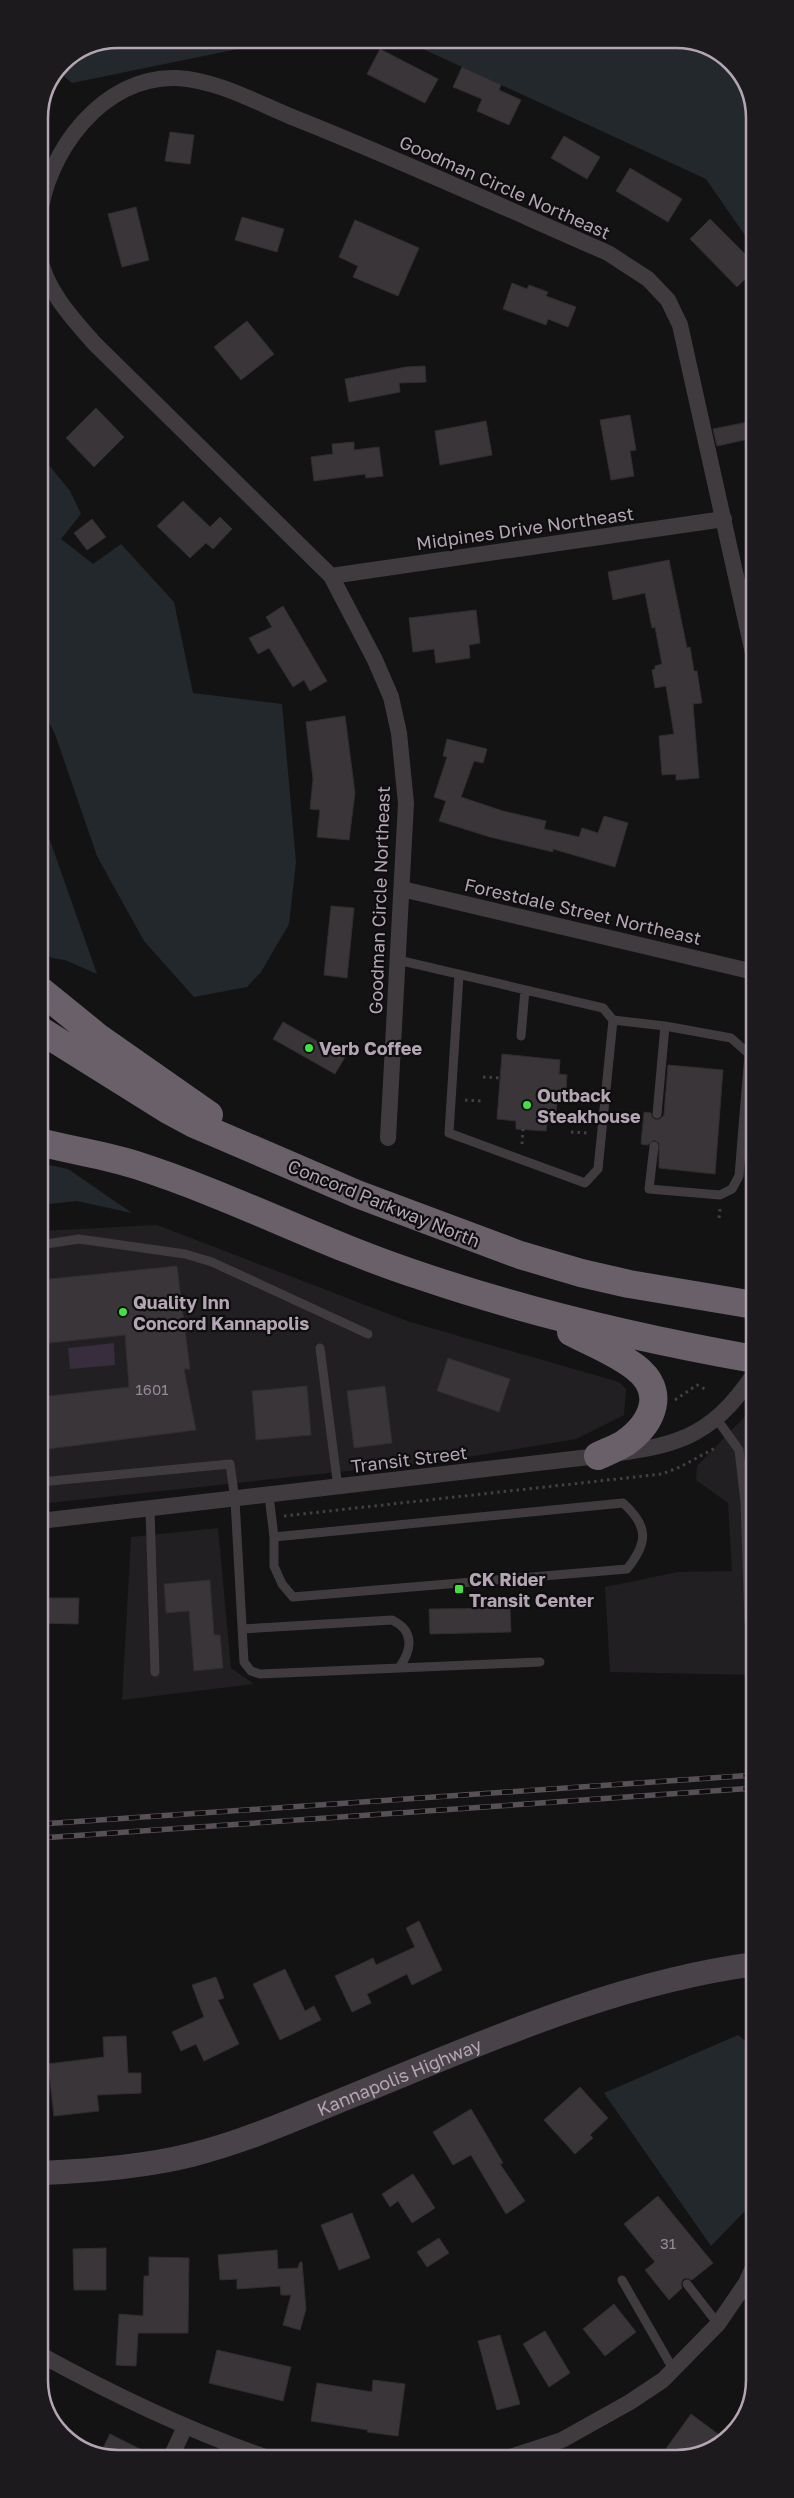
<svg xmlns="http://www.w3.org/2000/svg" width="794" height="2498" font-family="'Golos Text',sans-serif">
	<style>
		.built { fill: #211f21 }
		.green { fill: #23282c }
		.water { fill: #382d3c }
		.building { fill: #393539; stroke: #302d2f }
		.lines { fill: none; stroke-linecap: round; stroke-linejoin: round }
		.path { stroke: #453e45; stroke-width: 3; stroke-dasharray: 2.5 4; stroke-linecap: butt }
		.lane { stroke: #403b3f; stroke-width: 9 }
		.street { stroke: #403b3f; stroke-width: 16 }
		.secondary { stroke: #494248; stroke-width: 24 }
		.highway { stroke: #6a6069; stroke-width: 28 }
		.rail-casing { stroke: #585057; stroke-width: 5.5 }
		.rail { stroke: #0f0e0f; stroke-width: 4; stroke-dasharray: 11; stroke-linecap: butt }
		.poi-dot { fill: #39e639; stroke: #0f0e0f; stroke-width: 2 }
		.labels { text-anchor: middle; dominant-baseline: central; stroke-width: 4.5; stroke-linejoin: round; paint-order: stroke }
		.number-label { font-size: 15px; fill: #958995 }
		.street-label { font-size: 18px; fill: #b4a5b4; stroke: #0f0e0f }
		.poi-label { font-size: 18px; font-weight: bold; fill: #b4a5b4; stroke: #0f0e0f; text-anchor: start }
		.rim { fill: none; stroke: #b4a5b4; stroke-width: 2.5 }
	</style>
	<rect width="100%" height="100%" fill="#141314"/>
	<!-- built -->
	<path class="built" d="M157,1225l250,96 212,61 7,7 -2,26 -48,24 -125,21 -411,44v-273z
		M754,1407v268l-144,-3 -5,-85 73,-15 54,-1 -4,-68 -32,-23 1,-14z
		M218,1528l13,140 23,16 -132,16 9,-163z"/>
	<!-- green -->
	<path class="green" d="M117,39h169l-214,44 -14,-12 4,-9z
		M401,39h281l46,19 25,39v150l-47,-68z
		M39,453l31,38 11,23 -20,25 32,25 28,-20 53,58 19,91 89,11 14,158 -7,62 -28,48 -14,15 -53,10 -50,-56 -47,-85 -42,-122 -16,-31z
		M40,812l57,162 -32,-14 -13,-2 -12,-9z
		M40,1163l28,6 64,44 -55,-12 -37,4z
		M738,2035l17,14v139l-7,20 -37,38 -107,-153z"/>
	<!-- water -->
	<path class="water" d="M114,1343l1,22 -45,4 -2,-21z"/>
	<!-- building -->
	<path class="building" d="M380,49l58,30 -13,24 -58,-29z
		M462,67l39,18 -2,5 22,10 -12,25 -32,-14 5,-12 -29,-12z
		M170,132l24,3 -4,29 -25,-3z
		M564,136l36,21 -13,22 -36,-21z
		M630,168l52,31 -14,23 -52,-31z
		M136,207l13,53 -27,7 -14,-53z
		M242,217l42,12 -7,23 -42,-12z
		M710,219l43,43v9l-16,16 -47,-48z
		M355,220l64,28 -21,48 -45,-19 5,-11 -19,-9z
		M512,283l15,6 2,-4 19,7 -2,4 30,11 -8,20 -20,-8 -2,6 -43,-16z
		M247,321l27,33 -33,26 -27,-33z
		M425,366l1,16 -27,1 1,9 -51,10 -4,-23 61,-12z
		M96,408l28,29 -30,30 -28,-29z
		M630,415l6,35 -6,1 4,25 -23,4 -11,-60z
		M486,421l6,34 -52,10 -5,-34z
		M753,421v17l-36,8 -4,-17z
		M354,442v8l25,-3 4,29 -17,2 -1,-4 -51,7 -3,-24 22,-3 -1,-10z
		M183,501l27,26 10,-10 12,12 -19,20 -7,-6 -16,15 -33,-32z
		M92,519l14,18 -19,13 -13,-17z
		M669,560l18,88 3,-1 4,24h3l5,32 -9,1 6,74 -23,2v-6l-14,1 -3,-39 15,-2 -8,-48 -11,2 -3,-18 3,-1v-3l7,-2 -7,-37 -3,1 -7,-35 -32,7 -5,-28z
		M283,606l44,75 -17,10 -6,-11 -11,7 -24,-39 -11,6 -9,-16 23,-11 -6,-10z
		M476,610l4,33 -11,2 1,13 -34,5 -2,-14 -21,3 -4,-34z
		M345,716l10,77 -6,47 -32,-3 3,-27 -10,-1 3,-30 -7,-57z
		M447,739l40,10 -4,14 -9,-2 -13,36 42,14 43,10 -2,8 35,8 3,-9 16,5 6,-17 24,7 -13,44 -62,-18v3l-63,-15 -51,-16 7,-20 -12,-4 13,-40 -4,-1z
		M331,906l23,2 -7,70 -23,-3z
		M283,1022l62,35 -10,17 -62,-35z
		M502,1054l58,6 -1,14 8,1 -1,15h-8l-3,34 -8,-1 -1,8 -30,-2v-8l-19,-2z
		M668,1065l55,5 -8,104 -56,-6v-25l-5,-3 -6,5 -7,-1 3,-32 7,1 1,4 4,3 4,-1 4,-4z
		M177,1266l13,103h-6l12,61 -156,20v-53l89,-10 -4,-52 -85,9v-64z
		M448,1358l62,21 -11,33 -62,-21z
		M307,1386l4,49 -55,5 -4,-49z
		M385,1386l7,57 -38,5 -7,-57z
		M210,1580l4,55h6l3,33 -29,3 -5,-60 -23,2 -2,-29z
		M40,1598h39l-1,26 -38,-1z
		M510,1608l1,24 -81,2 -1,-25z
		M419,1921l23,49 -30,15 -5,-11 -40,20 4,9 -19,9 -17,-36 38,-18 3,7 39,-18 -9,-19z
		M285,1969l20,42 9,-5 7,14 -41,20 -27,-56z
		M216,1977l8,21 -6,2 21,44 -35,17 -8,-17 -15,7 -9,-19 32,-15 -12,-32z
		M126,2036l2,37h13v20l-44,2 2,16 -45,5 -6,-52 56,-7 -1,-20z
		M580,2087l28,31 -18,17 3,3 -18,16 -31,-34z
		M471,2109l32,54 -3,1 25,37 -19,13 -35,-59 -18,10 -20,-33z
		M413,2174l22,34 -23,15 -14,-22 -8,6 -8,-13z
		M658,2196l55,67 -21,17 -5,-2 -4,1 -2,5 1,4 -13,12 -24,-30 10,-8 -31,-38z
		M352,2213l18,45 -31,12 -18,-45z
		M439,2238l10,15 -22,14 -10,-15z
		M106,2248v42h-32l-1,-41z
		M277,2250l1,19 20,-1 2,-6h2l4,47 -6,21 -17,-5 8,-30h-10l-1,-9 -43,3v-10l-17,1 -2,-25z
		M149,2257l40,1 -1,75h-50l-2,33 -20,-1 3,-51 24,2 1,-40h5z
		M614,2304l22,28 -31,24 -22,-27z
		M545,2331l25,42 -21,14 -26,-43z
		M500,2335l20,69 -23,6 -19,-69z
		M217,2350l74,17 -8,34 -74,-18z
		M373,2380l32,4 -7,52 -31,-4 1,-2 -57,-9 6,-38 55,9z
		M691,2414l27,20 -12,17 -9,6h-37z
		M110,2434l50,25h-48l-12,-5z"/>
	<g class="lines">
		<!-- path -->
		<path class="path" d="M483,1077l18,1
			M465,1100l17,1
			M571,1132l17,1
			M522,1144l1,-15
			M719,1218l1,-9
			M675,1400l22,-15 8,4
			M284,1516l378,-42 18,-7 37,-20"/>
		<!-- lane -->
		<path class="lane" d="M398,960l205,48 10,12 -15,149 -13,14 -136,-50 10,-158
			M613,1020l52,6 66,12 18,16
			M521,1036l4,-46
			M657,1114l8,-88
			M654,1146l-5,43 71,6 12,-6 7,-13 10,-122 5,1
			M40,1245l39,-6 106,15 27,8 156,72
			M320,1348l18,140
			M716,1418l23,32 6,52 4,120 5,1
			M40,1482l190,-18 5,36 9,162 7,9 9,3 280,-12
			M269,1496l5,41v29l8,18 11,13 334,-28c21,-26 22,-43 -4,-66l-349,34
			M150,1509l5,163
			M242,1629l150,-9c23,11 20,30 7,48
			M622,2280l51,89
			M687,2284l31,40"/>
		<!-- street -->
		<path class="street" d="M39,220c7,-68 64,-145 138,-142 39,2 79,24 115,39 106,42 211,90 316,136l40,26 20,21 12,25 73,328
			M39,255c7,35 32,62 55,88l237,233 44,84 16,37 8,36 7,70 -18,335
			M331,576l393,-57
			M402,889l352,83
			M40,1521l558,-65c75,-10 111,-15 156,-82
			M41,2355c73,40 148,76 227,103
			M510,2457l52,-17 68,-38 33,-22 55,-56 28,-41 9,-20
			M170,2459l15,-32"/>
		<!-- secondary -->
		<path class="secondary" id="s1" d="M41,2173c50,-2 102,-6 150,-18 56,-14 109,-38 163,-60 131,-53 259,-112 401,-131"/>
		<!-- highway -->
		<path class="highway" d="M40,990l59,48 110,77
			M40,1030l128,80 26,14 163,70 163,61 61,18 48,11 125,21
			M40,1142c33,9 67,13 99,24 96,31 186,79 282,110 109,37 220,63 333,83
			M571,1332c21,11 45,20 64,35 32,24 18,56 -10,76 -8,5 -19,9 -27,13"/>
		<!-- rail casing -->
		<g class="rail-casing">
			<path id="rail" d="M41,1824l714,-49
				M41,1838l714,-50"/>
		</g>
		<!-- rail -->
		<use href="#rail" class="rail"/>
	</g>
	<!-- markers -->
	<g class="poi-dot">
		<circle cx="309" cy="1048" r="5"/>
		<circle cx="527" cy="1105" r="5"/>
		<circle cx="123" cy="1312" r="5"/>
		<rect x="454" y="1584" width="10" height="10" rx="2.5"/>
	</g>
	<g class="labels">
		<!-- number labels -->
		<g class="number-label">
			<text x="152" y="1389">1601</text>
			<text x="668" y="2243">31</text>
		</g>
		<!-- street labels -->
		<g class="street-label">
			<text transform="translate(505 187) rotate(24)">Goodman Circle Northeast</text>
			<text transform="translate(525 528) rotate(-8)">Midpines Drive Northeast</text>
			<text transform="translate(379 900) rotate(-88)">Goodman Circle Northeast</text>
			<text transform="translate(583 911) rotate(13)">Forestdale Street Northeast</text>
			<text transform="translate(384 1203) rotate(22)">Concord Parkway North</text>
			<text transform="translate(409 1459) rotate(-7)">Transit Street</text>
			<text stroke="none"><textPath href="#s1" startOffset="374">Kannapolis Highway</textPath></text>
		</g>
		<!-- poi labels -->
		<g class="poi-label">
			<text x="319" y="1048">Verb Coffee</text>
			<text x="537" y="1095">Outback<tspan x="537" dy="21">Steakhouse</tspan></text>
			<text x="133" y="1302">Quality Inn<tspan x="133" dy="21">Concord Kannapolis</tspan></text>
			<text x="469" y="1579">CK Rider<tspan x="469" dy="21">Transit Center</tspan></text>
		</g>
	</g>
	<!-- crop -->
	<path d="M0 0H794V2498H0ZM118 48H676A70 70 0 0 1 746 118V2380A70 70 0 0 1 676 2450H118A70 70 0 0 1 48 2380V118A70 70 0 0 1 118 48Z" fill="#1c1a1c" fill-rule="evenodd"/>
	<path class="rim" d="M118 48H676A70 70 0 0 1 746 118V2380A70 70 0 0 1 676 2450H118A70 70 0 0 1 48 2380V118A70 70 0 0 1 118 48Z"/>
</svg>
